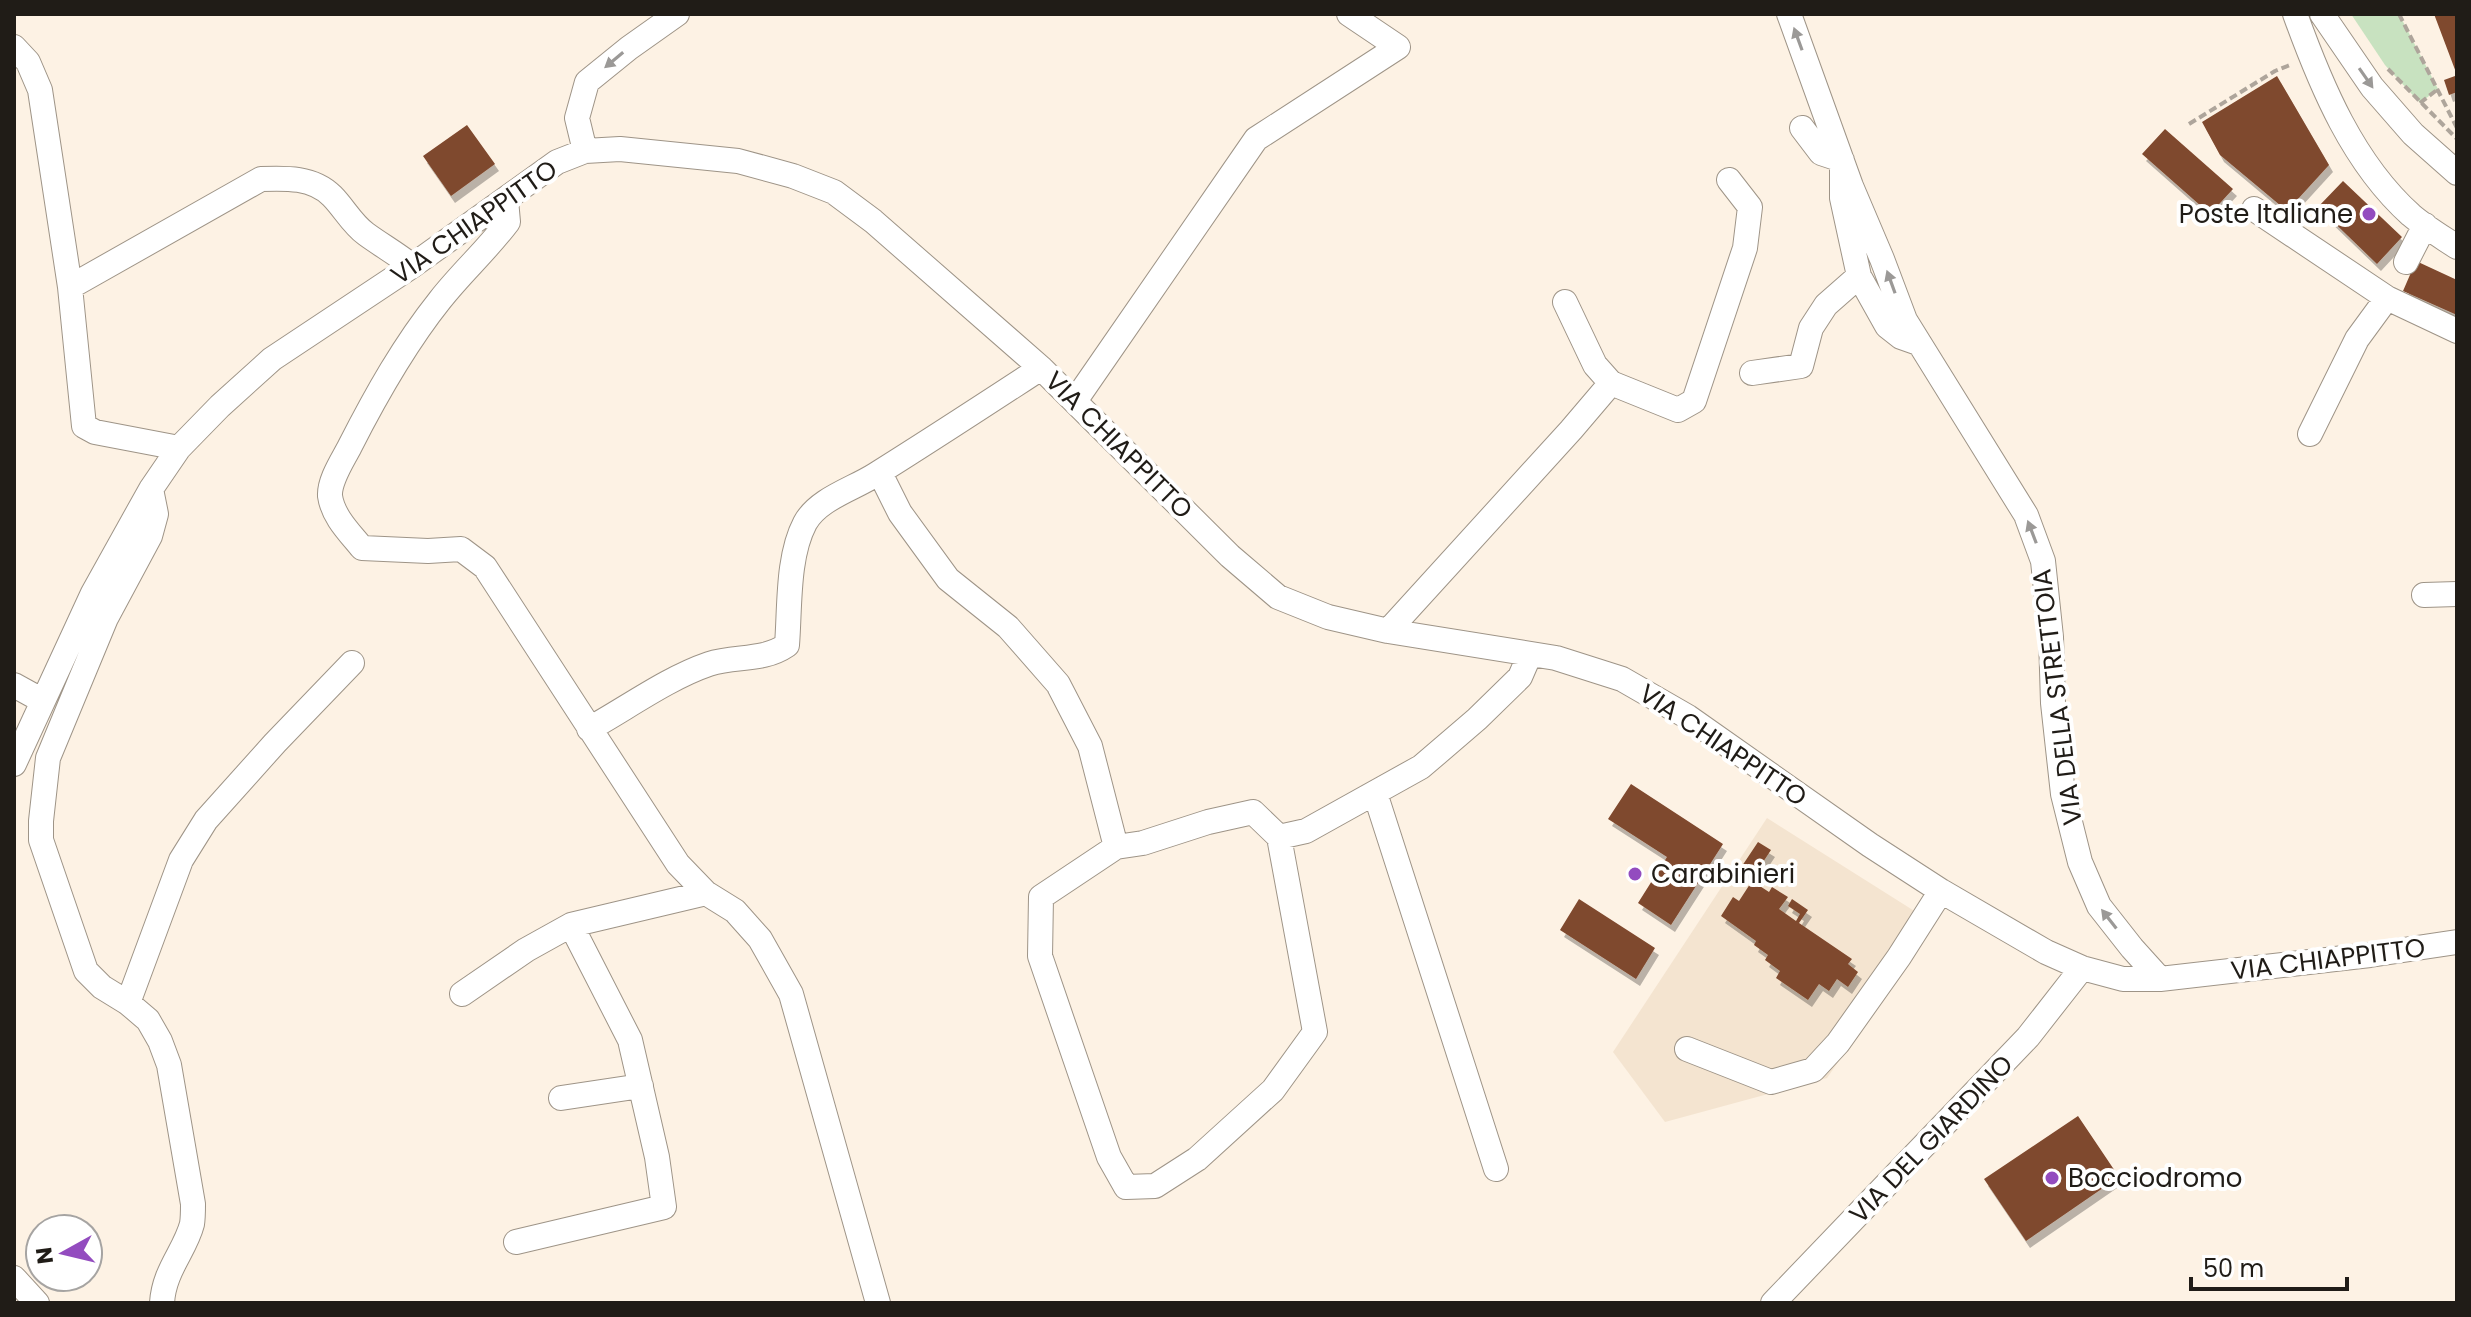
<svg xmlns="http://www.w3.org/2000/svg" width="2471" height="1317" font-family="Poppins,sans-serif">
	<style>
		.built { fill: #f4e4d0 }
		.green { fill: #c8e2c0 }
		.building { fill: #7f482d; filter: url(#shadow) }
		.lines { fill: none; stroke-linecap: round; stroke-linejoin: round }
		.minor-casing { stroke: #9e9487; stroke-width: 26 }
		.path { stroke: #aea59b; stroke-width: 4; stroke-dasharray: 8 4; stroke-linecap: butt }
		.minor { stroke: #fff; stroke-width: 24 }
		.oneway { fill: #9b9997 }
		.poi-dot { fill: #934cbf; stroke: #fff; stroke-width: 3 }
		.labels { text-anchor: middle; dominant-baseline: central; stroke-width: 8; stroke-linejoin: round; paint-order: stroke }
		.poi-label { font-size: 26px; fill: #201c17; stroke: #fff; text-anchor: start }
		.street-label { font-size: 26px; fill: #201c17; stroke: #fff }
	</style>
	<defs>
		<filter id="shadow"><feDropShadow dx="4" dy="7" stdDeviation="0" flood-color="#0004"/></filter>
	</defs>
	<rect width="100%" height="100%" fill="#fdf2e4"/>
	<!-- built -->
	<path class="built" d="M1767,818l168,106 -108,154 -162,44 -52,-70z"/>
	<!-- green -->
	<path class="green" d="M2351,14h48l39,75 -18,14 -35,-38z"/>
	<!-- building -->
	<path class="building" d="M2434,14h23v61z
		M2277,76l52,89 -42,46 -67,-56 -18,-33z
		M2455,76l2,16 -8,3 -5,-15z
		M467,125l28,39 -44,32 -28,-40z
		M2165,129l68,60 -23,25 -68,-60z
		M2343,181l59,56 -25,27 -59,-57z
		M2416,261l41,19v35l-54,-24z
		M1631,784l92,60 -52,81 -33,-22 29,-46 -59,-38z
		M1758,842l13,8 -20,30 -13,-8z
		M1752,881l17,11 3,-5 16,10 -9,12 17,12 4,-7 -12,-8 4,-7 16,11 -9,13 53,36 -4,5 10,8 -10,15 -11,-8 -8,12 -10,-7 -11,16 -32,-22 4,-7 -15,-11 3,-5 -14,-10 2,-4 -35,-25 12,-19 6,4z
		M1579,899l76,49 -19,31 -76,-49z
		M2078,1116l41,61 -93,64 -42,-62z"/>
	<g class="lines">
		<!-- minor casing -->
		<g class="minor-casing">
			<path id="minor" d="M1789,14l62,172 31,73 23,61 121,195 17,46 8,76 2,66 10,91 17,68 19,44 33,42 28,31
				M2295,14c26,72 58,149 116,201 14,12 31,22 46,32
				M2322,14l50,73 41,47 44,39
				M14,47l14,15 12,28 30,197 14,139 11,6 84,16
				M1802,128l19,25 21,7v38l17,78 28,50 14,11 17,6
				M585,151l-8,-33 10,-36 42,-34 48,-34
				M506,200l2,22c-21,28 -47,51 -68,78 -36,45 -64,95 -90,146 -7,14 -21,34 -20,50 3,21 20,37 32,52l66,3 33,-2 24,18 193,297 28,29 29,18 25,28 31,55 87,309
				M2254,209l133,89 70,33
				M2406,262l19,-37
				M70,287l191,-108c25,-1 52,-2 71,17 12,12 20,28 34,38 15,11 31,20 46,32
				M1565,302l30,63 16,18
				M1752,373l49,-7 10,-38 15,-23 33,-29
				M1075,401l181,-262 142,-92 -49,-33
				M2310,434l47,-95 30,-41
				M880,473l20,40 48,66 60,48 50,57 32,62 26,101 27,-4 65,-21 45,-10 26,25 27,-6 115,-64 56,-48 43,-42 10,-23
				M151,489l5,25 -6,22 -44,82 -58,140 -7,63v19l45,131 16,16 26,16 20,17 12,21 9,24 24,139c0,6 0,14 -1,20 -7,27 -28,46 -30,79
				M2424,595l33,-1
				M1388,631l183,-201 40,-47 67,27 16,-9 51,-153 5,-41 -21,-27
				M14,685l29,16
				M589,729c38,-21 79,-51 120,-65 27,-9 53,-2 78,-19 3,-37 0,-88 18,-122 13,-24 48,-34 70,-48 56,-35 111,-71 166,-107
				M14,764l79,-171 58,-104 28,-41 41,-42 52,-47 140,-93 145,-104 28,-11 35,-2 118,12 55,15 41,16 39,29 168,147 189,188 48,41 50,20 60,14 168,27 66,21 66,38 182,128 71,46 105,61 36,16 41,11h37l210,-24 87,-13
				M1375,793l121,376
				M1116,847l-75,50 -1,59 69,201 17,30 29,-1 42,-27 76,-69 42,-58 -36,-195
				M462,994l64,-44 45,-25
				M128,1003l53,-143 25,-40 69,-77 77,-80
				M1687,1049l84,33 42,-12 25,-27 61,-86 42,-66
				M561,1098l80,-12
				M516,1242l148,-35 -7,-50 -27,-117 -59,-115 135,-32
				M14,1278l23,25
				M1773,1303l255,-266 54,-69"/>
		</g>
		<!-- path -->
		<path class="path" d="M2399,14l58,114
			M2388,69l69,70
			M2420,103l18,-14
			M2189,124l86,-53 15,-6"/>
		<!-- minor -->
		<use href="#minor" class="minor"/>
	</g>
	<!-- one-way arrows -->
	<defs><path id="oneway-solid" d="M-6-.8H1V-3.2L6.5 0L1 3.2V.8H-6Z" transform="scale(2)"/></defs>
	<g class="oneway">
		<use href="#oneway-solid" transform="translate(1798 39) rotate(-110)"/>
		<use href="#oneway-solid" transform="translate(614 60) rotate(140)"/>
		<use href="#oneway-solid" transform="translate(2366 78) rotate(55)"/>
		<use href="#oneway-solid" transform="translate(1891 282) rotate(-110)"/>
		<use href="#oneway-solid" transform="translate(2032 532) rotate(-111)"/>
		<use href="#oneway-solid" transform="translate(2109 919) rotate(-128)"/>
	</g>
	<!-- markers -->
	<g class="poi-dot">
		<circle cx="2369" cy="214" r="8"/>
		<circle cx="1635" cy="874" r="8"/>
		<circle cx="2052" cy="1178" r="8"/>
	</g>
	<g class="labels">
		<!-- poi labels -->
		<g class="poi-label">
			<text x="2353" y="214" text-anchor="end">Poste Italiane</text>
			<text x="1651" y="874">Carabinieri</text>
			<text x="2068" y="1178">Bocciodromo</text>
		</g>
		<!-- street labels -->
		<g class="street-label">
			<text transform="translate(474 222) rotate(-35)">VIA CHIAPPITTO</text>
			<text transform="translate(1119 445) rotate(45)">VIA CHIAPPITTO</text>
			<text transform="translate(2057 697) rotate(-97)">VIA DELLA STRETTOIA</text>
			<text transform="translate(1723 745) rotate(34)">VIA CHIAPPITTO</text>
			<text transform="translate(2328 959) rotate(-7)">VIA CHIAPPITTO</text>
			<text transform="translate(1931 1139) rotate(-46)">VIA DEL GIARDINO</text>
		</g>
	</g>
	<!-- border -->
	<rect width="2471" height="1317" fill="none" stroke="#201c17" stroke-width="32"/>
	<!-- north arrow -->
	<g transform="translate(64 1253) rotate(262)"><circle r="38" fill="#ffffff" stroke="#a6a4a2" stroke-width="2"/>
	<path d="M0-6L14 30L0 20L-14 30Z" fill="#934cbf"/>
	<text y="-12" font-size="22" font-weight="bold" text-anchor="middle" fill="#201c17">N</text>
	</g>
	<!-- scale -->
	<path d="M2191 1277v12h156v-12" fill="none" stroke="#201c17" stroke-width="4"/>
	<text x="2203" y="1277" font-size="24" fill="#201c17" stroke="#ffffff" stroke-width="6" paint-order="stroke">50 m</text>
</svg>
